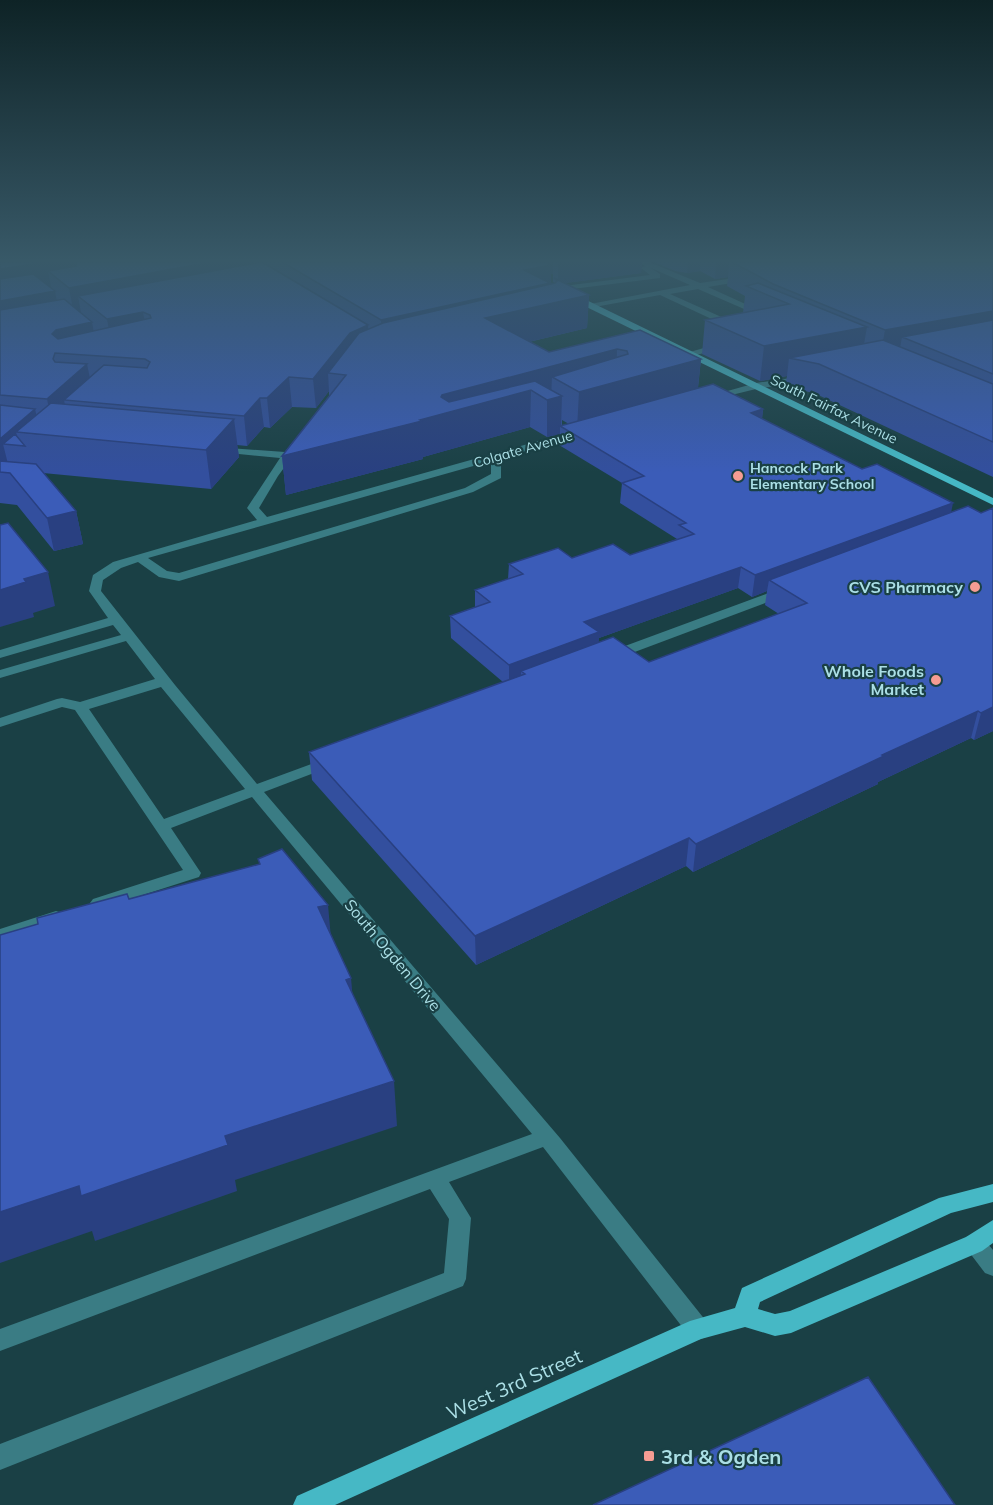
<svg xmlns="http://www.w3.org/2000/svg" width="993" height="1505" font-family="Mulish,sans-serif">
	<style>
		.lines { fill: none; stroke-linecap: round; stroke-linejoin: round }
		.minor { fill: #3a7c84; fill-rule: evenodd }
		.major { fill: #46b8c5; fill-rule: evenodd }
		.wall { fill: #334f9e; fill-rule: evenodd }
		.shaded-wall { fill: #294081 }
		.building { fill: #3b5cb8; stroke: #294081; stroke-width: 1.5 }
		.poi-dot { fill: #f59c93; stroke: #1a4045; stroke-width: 2 }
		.labels { text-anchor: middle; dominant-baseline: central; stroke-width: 4.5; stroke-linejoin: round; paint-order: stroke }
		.far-street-label { font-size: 14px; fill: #abdfe6; stroke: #1a4045 }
		.far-poi-label { font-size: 14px; font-weight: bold; fill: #abdfe6; stroke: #1a4045; text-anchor: start }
		.poi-label { font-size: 16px; font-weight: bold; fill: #abdfe6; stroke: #1a4045; text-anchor: end }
		.street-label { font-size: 16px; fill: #abdfe6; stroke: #1a4045 }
		.near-street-label { font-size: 20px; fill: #abdfe6; stroke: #1a4045 }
		.near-poi-label { font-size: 20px; font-weight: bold; fill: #abdfe6; stroke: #1a4045; text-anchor: start }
	</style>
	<rect width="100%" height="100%" fill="#1a4045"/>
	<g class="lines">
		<!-- minor -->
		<path class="minor" d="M639,262h10l51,21 49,-7v4l-41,7 57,26 -7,2 -60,-26 -28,5 67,30v4h-6l-71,-33 -71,13 -4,-3 105,-20 -39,-17 9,6v4l-104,13 -4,-2 4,-2 94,-12 -9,-7 4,-2z
			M721,343l3,1v4l-36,9 -5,-3z
			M805,376l5,3 -2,2 -52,8 -45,11 -5,-3 50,-14z
			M578,430l4,1v4l-81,23v20l-28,14 -294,89 -20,-4 -21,-15 -17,6 -18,12 -2,11 74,94 82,99 68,-25h10l3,3 -3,3 -71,27 296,346 146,183 4,8 -4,8 -8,3 -8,-3 -147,-190 -94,35 22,36 -5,61 -3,7 -463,184v-26l444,-171 5,-54 -19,-30 -430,162v-22l532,-195 -280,-337 -81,31 30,45 -2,4 -100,32 -6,-2 -3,-4 3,-4 90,-29 -108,-160 -13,-3 -62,20v-9l57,-19 5,-1 18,4 75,-23 -29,-38 -126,37v-8l121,-35 -8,-10 -113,33v-8l108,-32 -19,-27 4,-16 20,-13 144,-42 -10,-12 33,-50 -61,-6 -4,-1v-4l70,5 6,-8h8l1,2 -22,30 -19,32 8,9zM491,461v13l-26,14 -286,85 -12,-2 -19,-13zM161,687l84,102 -81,30 -75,-110z
			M785,587l4,1 2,3 -2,3 -173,65h-10l-2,-3 2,-3z
			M56,911l6,2 3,4 -3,4 -62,20v-12z
			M974,1234l8,3 11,13v26l-8,-3 -22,-29 3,-7z"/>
		<!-- major -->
		<path class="major" d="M568,294h6l419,204v7l-425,-207z
			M993,1184v18l-42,11 -191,89 -2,7 17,5 15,-3 176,-74 27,-17v23l-11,8 -191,82 -16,3 -30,-9 -44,12 -366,166h-42l4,-9 393,-175 45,-13 7,-20 197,-90z"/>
	</g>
	<!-- wall -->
	<path class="wall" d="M0,262h642l-1,11 -76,10 24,12 -2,33 -58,14 20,10 91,-22 61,29 -3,29 65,21 -1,10 100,50 89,43 30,1 12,-5v223l-19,9 -3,-2 -93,44v2l-185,88 -7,-6 -210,99 -164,-185 -3,-28 194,-70 -52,-44 -1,-22 25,-9v-17l33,-11 1,-15 63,-6 58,-3 47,-16 -57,-36 2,-20 -63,-38 1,-11 -13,3 -17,-10 -107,30v2l-137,36 -4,-39 47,-60v-5l-13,17 -24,-1 -22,21 -6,-1 -17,19 -10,-1 2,12 -28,32 -168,-16 33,38 7,33 -29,7 -37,-46 -17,-2zM551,274h2v8h1v2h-3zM562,420l7,4 -7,2zM738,588l14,9 15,-6 -2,14 14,9 -130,48 -51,-20 1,-4z
		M654,262h339v215l-179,-84 -29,-6 2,-11 -27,5 -58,-27 3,-34 38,-7 2,-17 -18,-10 1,-9 -13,2 -15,-8 -13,2 -12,-2z"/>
	<!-- shaded-wall -->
	<path class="shaded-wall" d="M47,262h29l4,21 -32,-12 3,16 -51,9v-27z
		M211,262h40l2,18 -175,16 3,17 -7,2 -5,-27z
		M540,262h13v12h-2v17l38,4 -2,33 -101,24 -104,-4 -1,-28 143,-50z
		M558,262h84l-1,11 -83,11z
		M688,262h12v9l-13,2z
		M716,262h13l-1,15 -13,2z
		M55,291l5,27 -60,11v-28z
		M993,311v26h-91l-3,17 -19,4 5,-28z
		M143,312l5,27 -36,8 -5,-28z
		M92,322l5,28 -22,5 -23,-21 4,-4z
		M368,325l1,28 -41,20 1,18 -13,17 -3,-29 37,-46z
		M867,327l-6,34 -42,3 -30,-6 -2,18 -27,5 4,-35z
		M617,349l-1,33 85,-23 -4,36 -120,34 2,-37 -27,-15 -1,22 11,-3 -1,31 -1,-1v8l-13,3v-37l-16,-10 -1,37 -107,30v2l-137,36 -4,-39 138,-36 22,-25z
		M87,364l6,29 -29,7 3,16 -14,13 -6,-30z
		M289,377l3,30 -22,21 -3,-30z
		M260,398l4,29 -17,19 -3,-30z
		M35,409l6,26 -25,-3 3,13 -16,-1 6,24 -9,4v-33z
		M763,409l-2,19 -10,-15z
		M234,419l5,38 -28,32 -5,-39z
		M953,503l-4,20 -180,57 -2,11 -15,6 3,-22z
		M76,511l7,33 -29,7 -7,-33z
		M741,567l-3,21 -139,50 -1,16 -73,20 -4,-3v12l-12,4v-22l75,-43z
		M48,572l7,34 -22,7 1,4 -34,10v-37l24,-11z
		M993,707v24l-19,9 7,-27z
		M978,711l-7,27 -93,44v2l-185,88 3,-28 186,-89z
		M689,838l-3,28 -210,99 -1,-29z
		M328,905l4,44 -14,-42z
		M351,978l4,45 -9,-43z
		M394,1081l3,45 -162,54 2,11 -142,50 -3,-10 -92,32v-51l225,-76z"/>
	<!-- building -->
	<path class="building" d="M0,262h47l-47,7z
		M77,262h134l-142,26 -21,-17 28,-5z
		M262,262l106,63 -18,8 -37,46 -24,-2 -22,21h-7l-16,18 -180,-16 40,-35 43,3 3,-6 -5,-3 -90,-6 -2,6 2,3 32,2 -40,35 -47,-4v-85l64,-11 28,23 -36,8 -4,4 6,5 93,-21 -1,-3 -7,-3 -36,7 -29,-23z
		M282,262h262l7,3 -27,5 26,13 -169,37z
		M732,262h261v49l-108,19 -112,-46z
		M33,274l22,17 -55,10v-22z
		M554,278l35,17 -104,23 64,34 91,-22 61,29 -122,33 -27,-15 76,-23 -1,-3 -10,-2 -175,46 -1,2 8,5 86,-21 27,15 -15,4 -16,-10 -111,30 2,1 -140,35 64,-81 -18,-2 31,-40 24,-10 172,-40 2,-2z
		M758,283l109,44 -103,19 -59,-26 84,-16 -43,-18z
		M993,320v54l-91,-37z
		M883,340l110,44v58l-174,-78 -30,-6z
		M713,384l50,25 -12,4 111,56 15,-5 76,39 -198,72 -14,-8 -157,55 15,10 -90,33 -59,-49 40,-14 -15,-12 48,-16 -14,-10 49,-16 14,10 41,-14 17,11 64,-21 -15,-9 7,-2 -64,-40 22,-7 -84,-50z
		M51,403l183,16 -28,31 -190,-18z
		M0,405l35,4 -35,30z
		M15,434l10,12 -22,-2z
		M0,461l36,3 40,47 -29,7 -37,-45 -10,-1z
		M968,506l13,7 12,-5v199l-12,6 -3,-2 -96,44 2,1 -188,88 -7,-6 -214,98 -166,-184 216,-78 -4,-3 92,-34 36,25 158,-59 -38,-23z
		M8,523l40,49 -24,7 2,3 -26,8v-65z
		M282,849l46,56 -10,2 33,71 -5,2 48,101 -169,55 3,9 -147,51 -2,-10 -79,26v-277l38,-11 -1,-6 90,-24 2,5 131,-35 -2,-5z
		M868,1377l87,128h-362z"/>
	<!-- sky -->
	<linearGradient id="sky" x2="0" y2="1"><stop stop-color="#0e2326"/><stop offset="0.55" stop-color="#385968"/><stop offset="1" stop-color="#385968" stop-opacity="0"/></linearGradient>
	<rect width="993" height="473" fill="url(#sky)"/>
	<!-- markers -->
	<g class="poi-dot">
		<circle cx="738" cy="476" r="6"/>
		<circle cx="975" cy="587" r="6"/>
		<circle cx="936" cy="680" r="6"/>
		<rect x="643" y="1450" width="12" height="12" rx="3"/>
	</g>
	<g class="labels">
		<!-- far-street labels -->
		<g class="far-street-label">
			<text transform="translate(834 409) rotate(26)">South Fairfax Avenue</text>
			<text transform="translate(523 449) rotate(-16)">Colgate Avenue</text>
		</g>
		<!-- far-poi labels -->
		<g class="far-poi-label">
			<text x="750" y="468">Hancock Park<tspan x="750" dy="16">Elementary School</tspan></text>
		</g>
		<!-- poi labels -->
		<g class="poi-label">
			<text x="963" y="587">CVS Pharmacy</text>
			<text x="924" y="671">Whole Foods<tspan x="924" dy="18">Market</tspan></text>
		</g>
		<!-- street labels -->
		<g class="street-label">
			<text transform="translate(393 955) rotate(50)">South Ogden Drive</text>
		</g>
		<!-- near-street labels -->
		<g class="near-street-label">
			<text transform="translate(514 1384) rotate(-24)">West 3rd Street</text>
		</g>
		<!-- near-poi labels -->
		<g class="near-poi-label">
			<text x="661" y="1456">3rd &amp; Ogden</text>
		</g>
	</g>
</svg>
